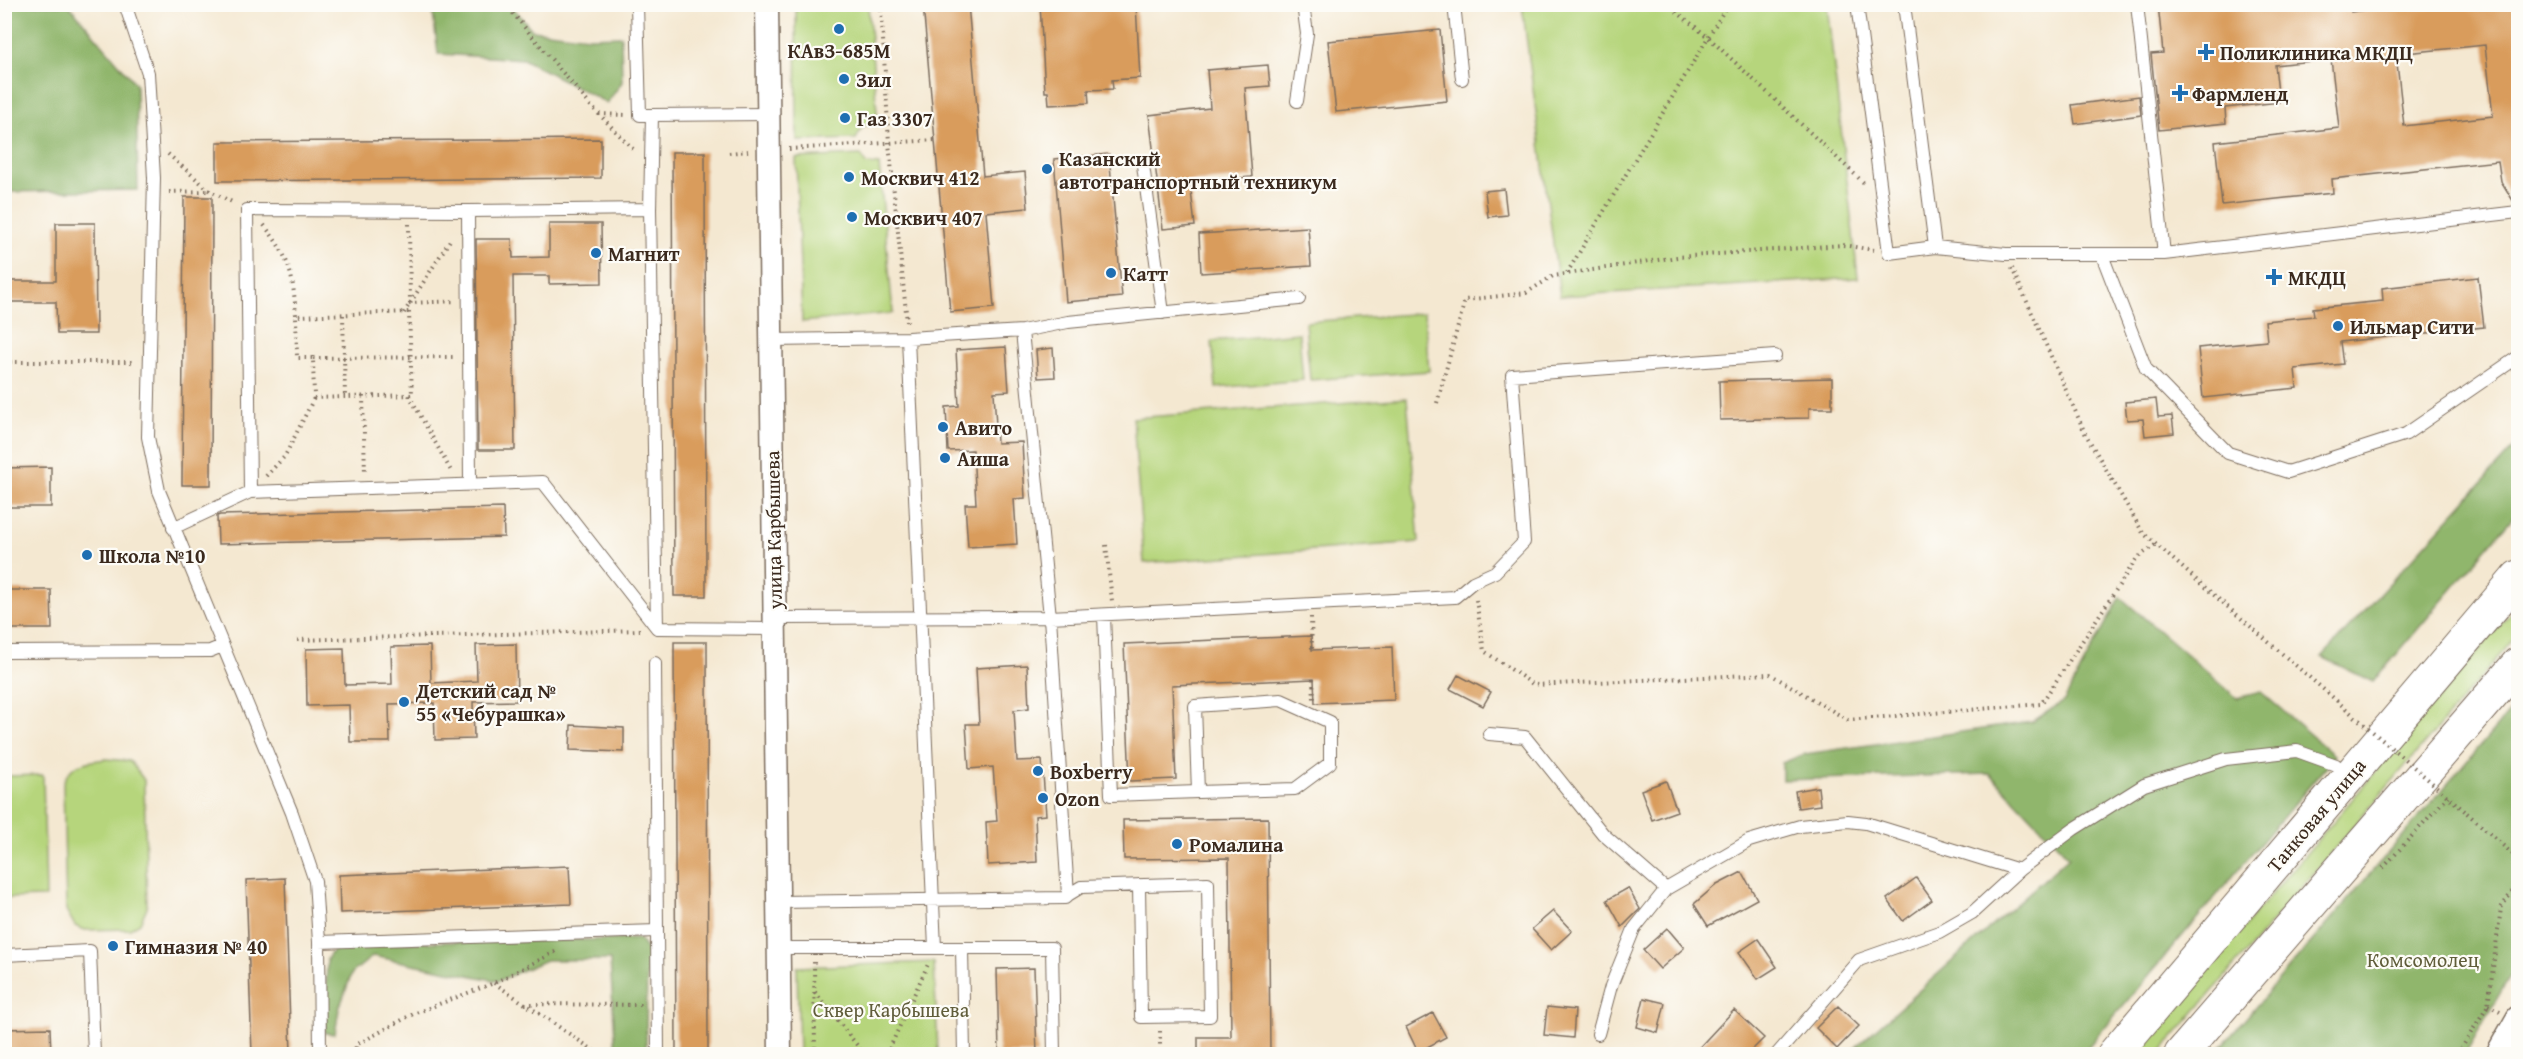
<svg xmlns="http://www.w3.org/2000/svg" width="2523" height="1059" font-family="'Gentium Book Plus',serif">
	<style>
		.green { fill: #b6d57c; stroke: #78804d; stroke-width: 1.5 }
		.forest { fill: #90b66c; stroke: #667045; stroke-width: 1.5 }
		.building { fill: #d99c5c; fill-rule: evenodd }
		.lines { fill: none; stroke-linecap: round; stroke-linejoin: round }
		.lane-casing { stroke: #7c6c5d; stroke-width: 14 }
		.street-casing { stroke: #7c6c5d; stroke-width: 25 }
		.secondary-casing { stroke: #7c6c5d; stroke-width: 35 }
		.path { stroke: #7c6c5d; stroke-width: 4; stroke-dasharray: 1.5 4.5; stroke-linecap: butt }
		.lane { stroke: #fff; stroke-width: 12 }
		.street { stroke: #fff; stroke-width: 22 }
		.secondary { stroke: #fff; stroke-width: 33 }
		.path-bridge { stroke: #7c6c5d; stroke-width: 4; stroke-dasharray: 1.5 4.5; stroke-linecap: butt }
		.poi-dot { fill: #1f6fb2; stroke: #fdfcf7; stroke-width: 2 }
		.labels { text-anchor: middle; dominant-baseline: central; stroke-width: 4.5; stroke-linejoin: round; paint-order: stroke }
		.poi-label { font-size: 20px; font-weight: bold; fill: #3b2a1e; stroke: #fdfcf7; text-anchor: start }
		.street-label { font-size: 20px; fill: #3b2a1e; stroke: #fdfcf7 }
		.park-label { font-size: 20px; fill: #605d3a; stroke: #fdfcf7 }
	</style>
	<rect width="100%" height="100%" fill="#fdfcf7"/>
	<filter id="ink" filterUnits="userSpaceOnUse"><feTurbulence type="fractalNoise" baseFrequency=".0167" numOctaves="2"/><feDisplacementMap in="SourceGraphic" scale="12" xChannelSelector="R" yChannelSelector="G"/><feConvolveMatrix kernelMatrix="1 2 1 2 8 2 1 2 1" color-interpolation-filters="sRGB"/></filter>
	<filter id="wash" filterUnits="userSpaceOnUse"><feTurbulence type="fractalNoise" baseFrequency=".008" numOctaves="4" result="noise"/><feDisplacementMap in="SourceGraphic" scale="24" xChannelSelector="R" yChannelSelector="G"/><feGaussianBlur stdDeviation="1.35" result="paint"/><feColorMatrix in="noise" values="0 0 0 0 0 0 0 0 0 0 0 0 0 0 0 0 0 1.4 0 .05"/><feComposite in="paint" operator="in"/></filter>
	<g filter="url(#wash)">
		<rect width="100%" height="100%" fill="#f4e8d1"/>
		<!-- green -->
		<path class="green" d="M796,5h72l10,119 -15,2 -7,13 -59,2z
			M1522,5h305l31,273 -298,18z
			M861,155l5,9 13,1 14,148 -91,9 -6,-164z
			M1424,313l5,58 -119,9 -5,-58z
			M1299,333l4,47 -87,8 -4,-47z
			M1407,398l12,144 -275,21 -11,-145z
			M2518,604v30l-359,420h-23z
			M106,759l24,2 14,19 3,127 -7,16 -10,6 -45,1 -10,-4 -9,-16 -3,-127c8,-21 22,-21 43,-24z
			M43,775l3,122 -41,1v-122z
			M934,962l4,92h-139l-2,-87z"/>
		<!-- forest -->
		<path class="forest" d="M4,5h65l67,79 2,106 -133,2z
			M432,5h79l21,25 56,7 33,-1 1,46 -15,21 -84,-44 -85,-5z
			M2518,443v68l-145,171 -51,-25z
			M2120,597l117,101 24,-6 74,64 -253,298h-234l221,-197 -79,-83 -208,6v-17l23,-9 227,-32 32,-21z
			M2518,702v260l-53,92h-250z
			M639,939l8,11 -1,104h-30l-6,-94h-64l-48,21 -125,-25 -21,17 -13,36 -4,25 -10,-1 2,-74 10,-15z"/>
		<g id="blocks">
			<!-- building -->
			<path class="building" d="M923,4h45l15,172 42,-4 3,36 -42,4 8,96 -44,4z
				M1040,4h96l4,74 -28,2 1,9 -25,1 1,13 -40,2 -1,-13h-3z
				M2158,4h192l1,8 66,-8h101v200h-3l-14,-23 -3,-20 -166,18 1,14 -111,12 -7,-63 124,-14 -8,-69 -56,6 4,37 -54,6 1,15 -67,7 -8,-76 12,-1zM2485,45l8,71 -89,10 -8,-72z
				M1440,30l7,71 -111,11 -8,-71z
				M1268,65l2,21 -25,2 7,89 -62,5 5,44 -32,3 -14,-114 61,-7 -3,-38z
				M2139,96l2,19 -66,9 -3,-19z
				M601,139v39l-384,3v-39z
				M672,152h33l1,444h-32z
				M1109,154l13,143 -56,5 -12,-143z
				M1504,189l3,26 -19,2 -3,-26z
				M184,197h28l-1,288h-29z
				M56,223h39l1,111h-39l-1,-32h-52v-21h52z
				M549,224h52l1,59 -53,1v-8h-36l2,174h-37l-2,-211h36l1,19 36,-1z
				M1308,227l3,39 -110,7 -2,-39z
				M2478,277l6,50 -144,15 3,22 -48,5 2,19 -94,10 -5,-50 69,-7 -2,-20 49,-5 -1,-8 70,-7 -1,-13z
				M1006,347l3,44 -15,1 3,51 25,-1 3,56 -11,1 3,45 -49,3 -3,-43h11l-3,-54 -25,1 -2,-44 13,-1 -3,-56z
				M1053,348l2,29 -17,1 -2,-28z
				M1832,378v30h-23v10l-89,2 -1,-39z
				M2156,399l2,18 14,-1 2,17 -29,3 -2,-17 -16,1 -2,-18z
				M51,467v40h-47v-39z
				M503,508l1,29 -286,7 -1,-28 3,-1z
				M4,590h47l1,39h-48z
				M1311,636l1,14 80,-3 2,53 -79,3 -1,-24 -142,6 4,94 -46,2 -6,-137z
				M674,642h33l1,412h-32z
				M516,644l1,57 -44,1 1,37 -39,1 -1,-37 -45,1 1,38h-40l-1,-37 -42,1 -1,-57 38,-1 1,37 47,-1 -1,-37 39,-1 1,37 46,-2 -1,-36z
				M1027,665l2,43 -15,2 3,51 25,-1 4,55 -11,1 2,46 -49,3 -2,-43 11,-1 -4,-54 -24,2 -3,-45h13l-3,-56z
				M1458,675l33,17 -8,14 -33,-17z
				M571,725l53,3v24l-54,-2z
				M1666,781l11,30 -25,9 -11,-30z
				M1818,787l2,18 -22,3 -3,-17z
				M1268,818l2,236h-72v-17h33l-2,-179 -105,1 -1,-39z
				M569,866l2,38 -231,9 -1,-38z
				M1742,872l15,27 -49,27 -14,-22 21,-18z
				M285,878l6,176h-39l-6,-174z
				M1916,878l16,22 -29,21 -16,-22z
				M1628,888l12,21 -18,18 -15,-27z
				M1553,911l19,20 -21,19 -19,-21z
				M1667,928l17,20 -24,21 -17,-19z
				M1758,939l19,28 -19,12 -19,-27z
				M1034,968l3,86h-38l-2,-85z
				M1644,998l21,5 -7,30 -21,-6z
				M1838,1006l21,20 -22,23 -21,-21z
				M1547,1007l28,3 -2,28 -29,-3z
				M1734,1010l30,28 -16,16h-55z
				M1433,1013l13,24 -28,15 -12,-25z
				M50,1028l1,26h-47v-25z"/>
		</g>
	</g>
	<g filter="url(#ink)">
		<use href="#blocks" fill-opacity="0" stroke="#7c6c5d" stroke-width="1.5"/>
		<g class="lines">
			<!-- lane casing -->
			<g class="lane-casing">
				<path id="lane" d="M125,4l23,69 6,105 -6,259 11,54 133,322 23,68 4,61
					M637,4l3,111h12
					M1454,4l8,75
					M1857,4l32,249 46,-6 71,7h158l354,-42
					M1904,4l31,243
					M2137,4l27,250
					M1297,101l10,-67 -4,-30
					M1143,165l20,148
					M468,211l182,-2
					M2102,255l44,114 82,84 60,19 118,-38 112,-77
					M908,338l27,610
					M771,340l137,-2 114,-7 46,-9 231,-23
					M470,483l-2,-272 -221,-1 3,282 293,-10 114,146 117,1
					M173,528l77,-36
					M1104,615l7,180 87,-3 -3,-86 86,-6 49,22v41l-35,26 -97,3
					M774,618l276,-1 405,-20 18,-15 22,-10 29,-30 -12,-167 263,-19
					M657,628l-7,-419 2,-94 116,-1
					M4,652l206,-1 12,-5
					M655,663l2,268
					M1489,734l36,3 78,97 63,55
					M1068,895l13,-8 127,-4 2,133 -69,1 -2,-132
					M778,902l287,-4 3,-3 -18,-278 -28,-286
					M779,948h273l2,106
					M962,948l2,106
					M4,955l86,-4 4,103
					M1598,1034l13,-48 23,-57 32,-40 83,-48 51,-15 48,-5 18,2 153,47
					M320,1054l-1,-112 338,-11 1,123
					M1777,1054l82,-94 80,-28 33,-19 47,-43 55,-41 70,-44 82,-26 71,-8 39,14 12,10"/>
			</g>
			<!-- street casing -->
			<g class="street-casing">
				<path id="street" d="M767,4l13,1050
					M2497,1054l21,-37"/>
			</g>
			<!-- secondary casing -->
			<g class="secondary-casing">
				<path id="secondary" d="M2114,1054l404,-477
					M2181,1054l337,-390"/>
			</g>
			<!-- path -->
			<path class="path" d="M505,4l85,101 46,47
				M881,4l8,139 18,179
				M1667,4l42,34 155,145
				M599,114l28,1
				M789,149l146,-9
				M729,153l19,-2
				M168,154l42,37 24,12
				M169,192l40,-1
				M409,224l1,79 46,-2
				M264,225c26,33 29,49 32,91
				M2012,268l73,165 58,100 57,50
				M1567,273l161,-269
				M409,312l3,83 -98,3 -1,-40h-16l-1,-42z
				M404,313l48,-76
				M343,315l2,82
				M313,358l143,-1
				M4,362h132
				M409,395l42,76
				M363,396l2,78
				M1437,403l28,-103 61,-7 27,-17 124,-19 166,-12 31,5
				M266,476l19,-20 29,-58
				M1106,545l6,56
				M1476,600l8,51 50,34 236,-11 78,46 193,-16 96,-146 18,-13
				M1311,617l1,33
				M297,640l343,-10
				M1313,679l1,20
				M1076,797l22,-1
				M2467,813l51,46
				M2383,868l65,-72
				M814,962l1,92
				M494,983l105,71
				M815,992l49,62
				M525,1004l117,1
				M2488,1005l12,6
				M1160,1031v23
				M355,1054l1,-9 57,-31 81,-31 63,-32
				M887,1054l42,-92
				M2458,1054l30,-49 13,-97 17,-25"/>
			<!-- lane -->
			<use href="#lane" class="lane"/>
			<!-- street -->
			<use href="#street" class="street"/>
			<!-- secondary -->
			<use href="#secondary" class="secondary"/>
			<!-- path-bridge -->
			<path class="path-bridge" d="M2200,583l267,230"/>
		</g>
	</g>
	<!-- markers -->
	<g class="poi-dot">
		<circle cx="839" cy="29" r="6"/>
		<path d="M2203 43h6v6h6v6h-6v6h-6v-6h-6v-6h6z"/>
		<circle cx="844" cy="79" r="6"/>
		<path d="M2177 84h6v6h6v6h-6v6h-6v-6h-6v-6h6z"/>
		<circle cx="845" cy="118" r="6"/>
		<circle cx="1047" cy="169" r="6"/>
		<circle cx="849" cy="177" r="6"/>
		<circle cx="852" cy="217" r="6"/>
		<circle cx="596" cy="253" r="6"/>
		<circle cx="1111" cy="273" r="6"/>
		<path d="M2271 268h6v6h6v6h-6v6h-6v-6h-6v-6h6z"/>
		<circle cx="2338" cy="326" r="6"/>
		<circle cx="943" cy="427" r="6"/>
		<circle cx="945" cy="458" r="6"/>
		<circle cx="87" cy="555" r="6"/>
		<circle cx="404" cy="702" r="6"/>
		<circle cx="1038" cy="771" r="6"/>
		<circle cx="1043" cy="798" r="6"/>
		<circle cx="1177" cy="844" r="6"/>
		<circle cx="113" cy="946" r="6"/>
	</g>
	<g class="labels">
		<!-- poi labels -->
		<g class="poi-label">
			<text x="839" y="50" text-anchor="middle">КАвЗ-685М</text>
			<text x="2220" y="52">Поликлиника МКДЦ</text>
			<text x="856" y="79">Зил</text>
			<text x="2192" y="93">Фармленд</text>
			<text x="857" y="118">Газ 3307</text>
			<text x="1059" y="158">Казанский<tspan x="1059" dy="23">автотранспортный техникум</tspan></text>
			<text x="861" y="177">Москвич 412</text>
			<text x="864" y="217">Москвич 407</text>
			<text x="608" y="253">Магнит</text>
			<text x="1123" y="273">Катт</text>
			<text x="2288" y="277">МКДЦ</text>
			<text x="2350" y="326">Ильмар Сити</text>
			<text x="955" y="427">Авито</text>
			<text x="957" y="458">Аиша</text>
			<text x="99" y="555">Школа №10</text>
			<text x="416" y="690">Детский сад №<tspan x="416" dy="23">55 «Чебурашка»</tspan></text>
			<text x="1050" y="771">Boxberry</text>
			<text x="1055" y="798">Ozon</text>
			<text x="1189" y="844">Ромалина</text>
			<text x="125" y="946">Гимназия № 40</text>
		</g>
		<!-- street labels -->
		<g class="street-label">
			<text transform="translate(773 530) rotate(-91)">улица Карбышева</text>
			<text transform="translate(2316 815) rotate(-50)">Танковая улица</text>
		</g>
		<!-- park labels -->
		<g class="park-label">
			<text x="2423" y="959">Комсомолец</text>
			<text x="891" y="1009">Сквер Карбышева</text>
		</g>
	</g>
	<!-- margin -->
	<rect width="2523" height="1059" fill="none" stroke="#fdfcf7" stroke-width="24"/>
</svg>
